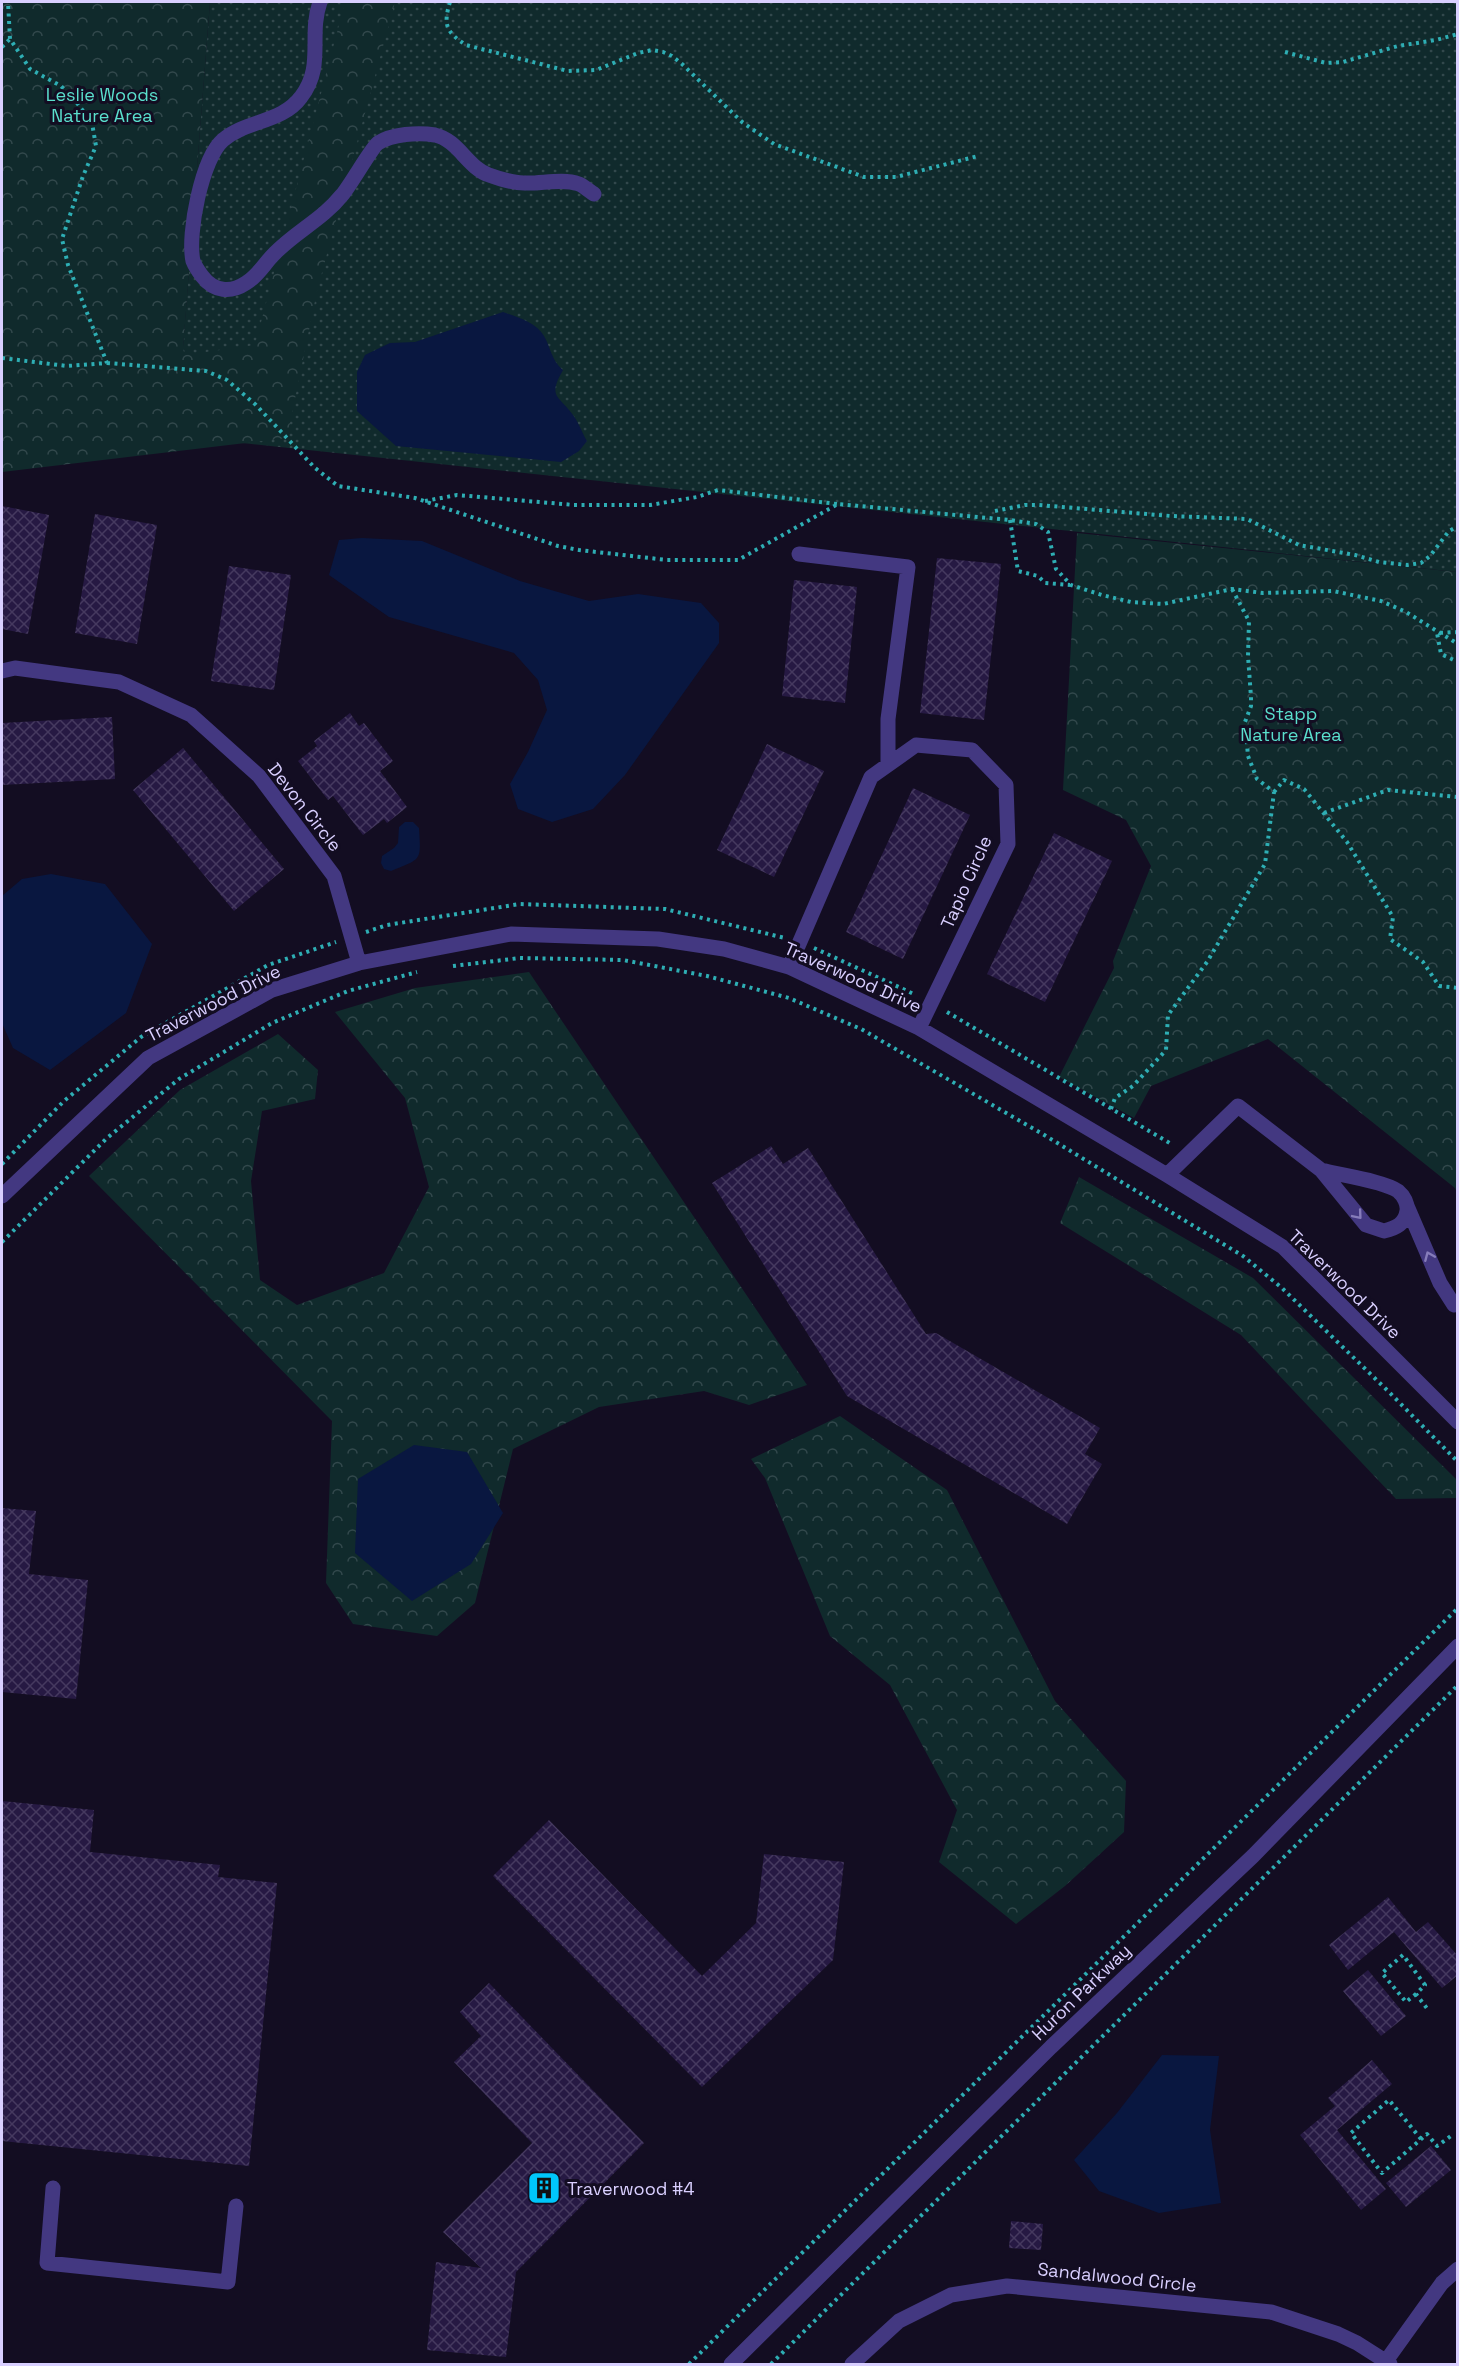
<svg xmlns="http://www.w3.org/2000/svg" width="1459" height="2366" font-family="'Space Grotesk',sans-serif">
	<style>
		.grass { fill: url(#grass-dots) }
		.forest { fill: url(#forest-crowns) }
		.water { fill: #091740 }
		.building { fill: url(#building-cross-hatch) }
		.lines { fill: none; stroke-linecap: round; stroke-linejoin: round }
		.path { stroke: #2eaeb4; stroke-width: 4; stroke-dasharray: 3 4.5; stroke-linecap: butt }
		.minor { stroke: #433881; stroke-width: 15 }
		.oneway { stroke: #867cba }
		.labels { text-anchor: middle; dominant-baseline: central; stroke-width: 6; stroke-linejoin: round; paint-order: stroke }
		.park-label { font-size: 18px; fill: #5adfcd; stroke: #130d22 }
		.street-label { font-size: 18px; fill: #d9cfff; stroke: #130d22 }
		.poi-label { font-size: 18px; fill: #d9cfff; stroke: #130d22; text-anchor: start }
	</style>
	<defs>
		<pattern id="grass-dots" width="8" height="8" patternUnits="userSpaceOnUse" patternTransform="scale(1.5)"><rect width="8" height="8" fill="#102a2c"/><path d="M2 2h.1M6 6h.1" fill="none" stroke="#32484c" stroke-width="1.8" stroke-linecap="round"/></pattern>
		<pattern id="forest-crowns" width="20" height="18" patternUnits="userSpaceOnUse" patternTransform="scale(1.5)"><rect width="20" height="18" fill="#102a2c"/><path d="M2 6a3 3 0 1 1 6 0M12 15a3 3 0 1 1 6 0" fill="none" stroke="#32484c"/></pattern>
		<pattern id="building-cross-hatch" width="8" height="8" patternUnits="userSpaceOnUse" patternTransform="scale(1.5)"><rect width="8" height="8" fill="#261943"/><path d="M0 0l8 8M0 8l8-8" fill="none" stroke="#45395f"/></pattern>
	</defs>
	<rect width="100%" height="100%" fill="#130d22"/>
	<!-- grass -->
	<path class="grass" d="M210,2h1247v570l-1281,-136z"/>
	<!-- forest -->
	<path class="forest" d="M2,2h208l-27,347 2,6 70,-10 90,-343h50l-78,289 -30,147 -285,34z
		M1077,533l380,39v621l-2,-5 -187,-149 -117,47 -17,32 -75,-41 55,-109 -1,-7 38,-95 -25,-46 -63,-30z
		M529,972l278,413 -58,20 -45,-14 -105,16 -86,42 -38,154 -38,33 -84,-12 -27,-41 6,-162 -243,-245 91,-86 98,-56 40,36 -3,29 -53,12 -11,70 9,99 37,25 87,-32 45,-86 -24,-89 -70,-86 80,-24z
		M1079,1177l174,101 204,202v18l-61,1 -155,-164 -181,-112z
		M840,1416l107,74 108,211 71,80 -2,51 -59,54 -49,38 -77,-62 18,-52 -67,-125 -60,-49 -65,-158 -14,-19z"/>
	<!-- water -->
	<path class="water" d="M503,312c14,5 33,10 41,24 7,12 7,24 19,34 -16,28 -4,25 10,45 6,8 9,18 14,26l-8,10 -18,11 -165,-16 -39,-35v-39l8,-17 25,-12 25,-1z
		M362,538l60,3 98,40 69,20 49,-7 63,9 18,20v20l-94,132 -32,34 -41,13 -34,-13 -8,-25 18,-32 19,-42 -9,-30 -24,-27 -125,-36 -60,-42 10,-35z
		M405,822h8l6,6c2,34 3,30 -28,43l-7,-2 -3,-6 1,-7 12,-8 4,-5 1,-16z
		M51,874l54,10 47,60 -26,69 -76,57 -37,-22 -11,-25v-127l20,-17z
		M414,1445l53,7 36,61 -32,51 -59,37 -57,-48 3,-74z
		M1162,2055l57,1 -9,74 11,73 -62,10 -60,-22 -25,-31 43,-47z"/>
	<!-- building -->
	<path class="building" d="M2,506l47,9 -21,119 -26,-5z
		M95,514l62,11 -20,119 -62,-11z
		M937,558l64,6 -17,156 -64,-7z
		M229,566l62,9 -17,115 -63,-9z
		M794,580l63,7 -12,116 -63,-7z
		M350,713l9,13 5,-3 29,38 -13,10 27,36 -20,16 -3,-4 -21,16 -30,-39 -5,4 -30,-39 19,-15 -3,-5z
		M112,717l3,62 -113,6v-62z
		M767,744l57,27 -50,106 -57,-27z
		M183,748l101,121 -50,42 -101,-121z
		M913,788l57,27 -67,144 -57,-27z
		M1054,833l58,28 -67,141 -58,-28z
		M771,1146l12,18 25,-16 118,186 10,-1 164,95 -15,26 17,10 -35,60 -220,-128 -135,-213z
		M2,1508l34,3 -7,63 59,6 -12,119 -74,-7z
		M2,1801l92,9 -4,42 130,13 -2,12 59,6 -28,283 -247,-25z
		M549,1820l153,156 54,-53 8,-69 80,8 -11,98 -131,127 -209,-211z
		M1388,1897l28,35 12,-10 30,34v19l-16,13 -48,-56 -46,38 -19,-25z
		M1368,1970l38,46 -25,20 -38,-45z
		M489,1983l155,160 -128,129 -10,85 -79,-7 9,-88 45,6 -38,-36 89,-89 -78,-81 27,-26 -21,-24z
		M1372,2060l20,24 -55,46 49,59 -25,21 -61,-75 35,-29 -7,-8z
		M1431,2146l20,24 -45,37 -20,-24z
		M1011,2221l32,3 -2,26 -32,-2z"/>
	<g class="lines">
		<!-- path -->
		<path class="path" d="M450,2c-7,23 -4,30 16,43l102,26 28,-1 42,-17 14,-3 11,2 9,4 10,8 60,58 32,22 90,33h32l82,-21
			M2,47l8,-8
			M1285,52l41,11 17,-1 55,-16 38,-6 22,-6
			M2,358l65,8 40,-3 -39,-98 -6,-26 21,-63 13,-30 -4,-23 -15,-20 -16,-17 -31,-17 -20,-30 -2,-37
			M107,363l99,8 21,9 29,25 59,63 23,18 77,12 143,48 21,4 88,10h71l100,-56 172,16 26,4 12,8 8,37 15,16 31,10 29,7 32,2 69,-15 31,4 70,-2 48,10 25,11 52,32
			M425,501l32,-6 117,10h76l47,-8 21,-7 119,14
			M995,511l30,-6h13l133,11 76,3 52,26 56,10 24,7 28,3 14,-2 9,-7 19,-25 9,-5
			M1010,520l8,51 20,5 7,7 25,2
			M1458,632l-21,1 4,21 17,8
			M1274,792l10,-12 20,9 43,53 46,75 -3,22 33,23 16,24 19,2
			M1324,813l64,-23 70,7
			M366,932l21,-7 133,-21 145,5 120,29
			M814,948l102,47
			M453,966l67,-8 103,2 84,16 82,22 72,31 180,104 202,123 39,32 108,105 68,69
			M947,1012l226,133
			M1111,1109l4,-11 18,-12 33,-36 2,-35 39,-53 58,-98 9,-72 -17,-13 -9,-23 -3,-34 6,-16v-9l-3,-41 1,-35 -17,-32
			M2,1164l62,-63 77,-64 127,-72 68,-23
			M2,1242l105,-104 72,-59 93,-56 76,-32 69,-19
			M1416,1994l-10,8 -24,-29 21,-18 22,30 -9,9 13,17
			M1421,2139l-32,-39 -38,33 31,40 45,-39 10,12 14,-10
			M689,2364l769,-756
			M771,2364l687,-679"/>
		<!-- minor -->
		<path class="minor" d="M320,2c-12,34 5,64 -19,95 -19,26 -55,23 -78,43 -21,18 -36,94 -30,121 2,5 6,11 9,15 12,16 29,17 44,7 12,-7 18,-19 28,-29 21,-22 49,-35 68,-59 8,-9 30,-48 36,-52 14,-9 40,-11 57,-8 23,5 33,33 54,40 11,4 24,8 35,8 17,1 38,-5 55,1 5,2 10,7 15,10
			M799,554l109,13 -20,152v46
			M2,671l13,-3 104,14 72,33 68,61 75,100 25,87
			M789,967l82,-190 45,-32 56,5 34,35 2,59 -89,184
			M1167,1175l71,-69 83,64 45,55 18,6c12,-3 21,-7 23,-20 1,-7 -3,-15 -9,-20 -14,-10 -59,-16 -77,-21
			M2,1196l146,-138 124,-68 87,-27 152,-29 147,5 66,10 65,18 130,61 248,147 116,72 175,175
			M1407,1206l33,77 14,22
			M53,2188l-6,75 181,19 8,-76
			M1386,2361l56,-78 16,-14
			M731,2364l320,-317 202,-191 205,-210
			M852,2364l47,-43 52,-26 56,-9 264,26 67,22 19,9 33,21"/>
	</g>
	<!-- one-way arrows -->
	<defs><path id="oneway-chevron" d="M-2-3.5L2.5 0L-2 3.5" fill="none" stroke-width="1.6" stroke-linecap="round" stroke-linejoin="round" transform="scale(1.5)"/></defs>
	<g class="oneway">
		<use href="#oneway-chevron" transform="translate(1358 1215) rotate(50)"/>
		<use href="#oneway-chevron" transform="translate(1429 1256) rotate(-113)"/>
	</g>
	<!-- icons -->
	<defs>
		<g id="building-square" transform="scale(1.725)"><rect x="-9" y="-9" width="18" height="18" rx="4" fill="#00c6fa" stroke="#130d22"/><path d="M-4-6H4V6H1V3H-1V6H-4ZM-2.5-4.3h1.7v1.8h-1.7ZM.8-4.3h1.7v1.8H.8ZM-2.5-1h1.7V.8h-1.7ZM.8-1h1.7V.8H.8Z" fill="#111"/></g>
	</defs>
	<g fill-rule="evenodd">
		<use href="#building-square" x="544" y="2188"/>
	</g>
	<g class="labels">
		<!-- park labels -->
		<g class="park-label">
			<text x="102" y="94">Leslie Woods<tspan x="102" dy="21">Nature Area</tspan></text>
			<text x="1291" y="713">Stapp<tspan x="1291" dy="21">Nature Area</tspan></text>
		</g>
		<!-- street labels -->
		<g class="street-label">
			<text transform="translate(305 807) rotate(52)">Devon Circle</text>
			<text transform="translate(966 882) rotate(-66)">Tapio Circle</text>
			<text transform="translate(853 977) rotate(24)">Traverwood Drive</text>
			<text transform="translate(213 1003) rotate(-27)">Traverwood Drive</text>
			<text transform="translate(1345 1284) rotate(44)">Traverwood Drive</text>
			<text transform="translate(1081 1992) rotate(-44)">Huron Parkway</text>
			<text transform="translate(1117 2277) rotate(6)">Sandalwood Circle</text>
		</g>
		<!-- poi labels -->
		<g class="poi-label">
			<text x="567" y="2188">Traverwood #4</text>
		</g>
	</g>
	<!-- border -->
	<rect width="1459" height="2366" fill="none" stroke="#d9cfff" stroke-width="6"/>
</svg>
